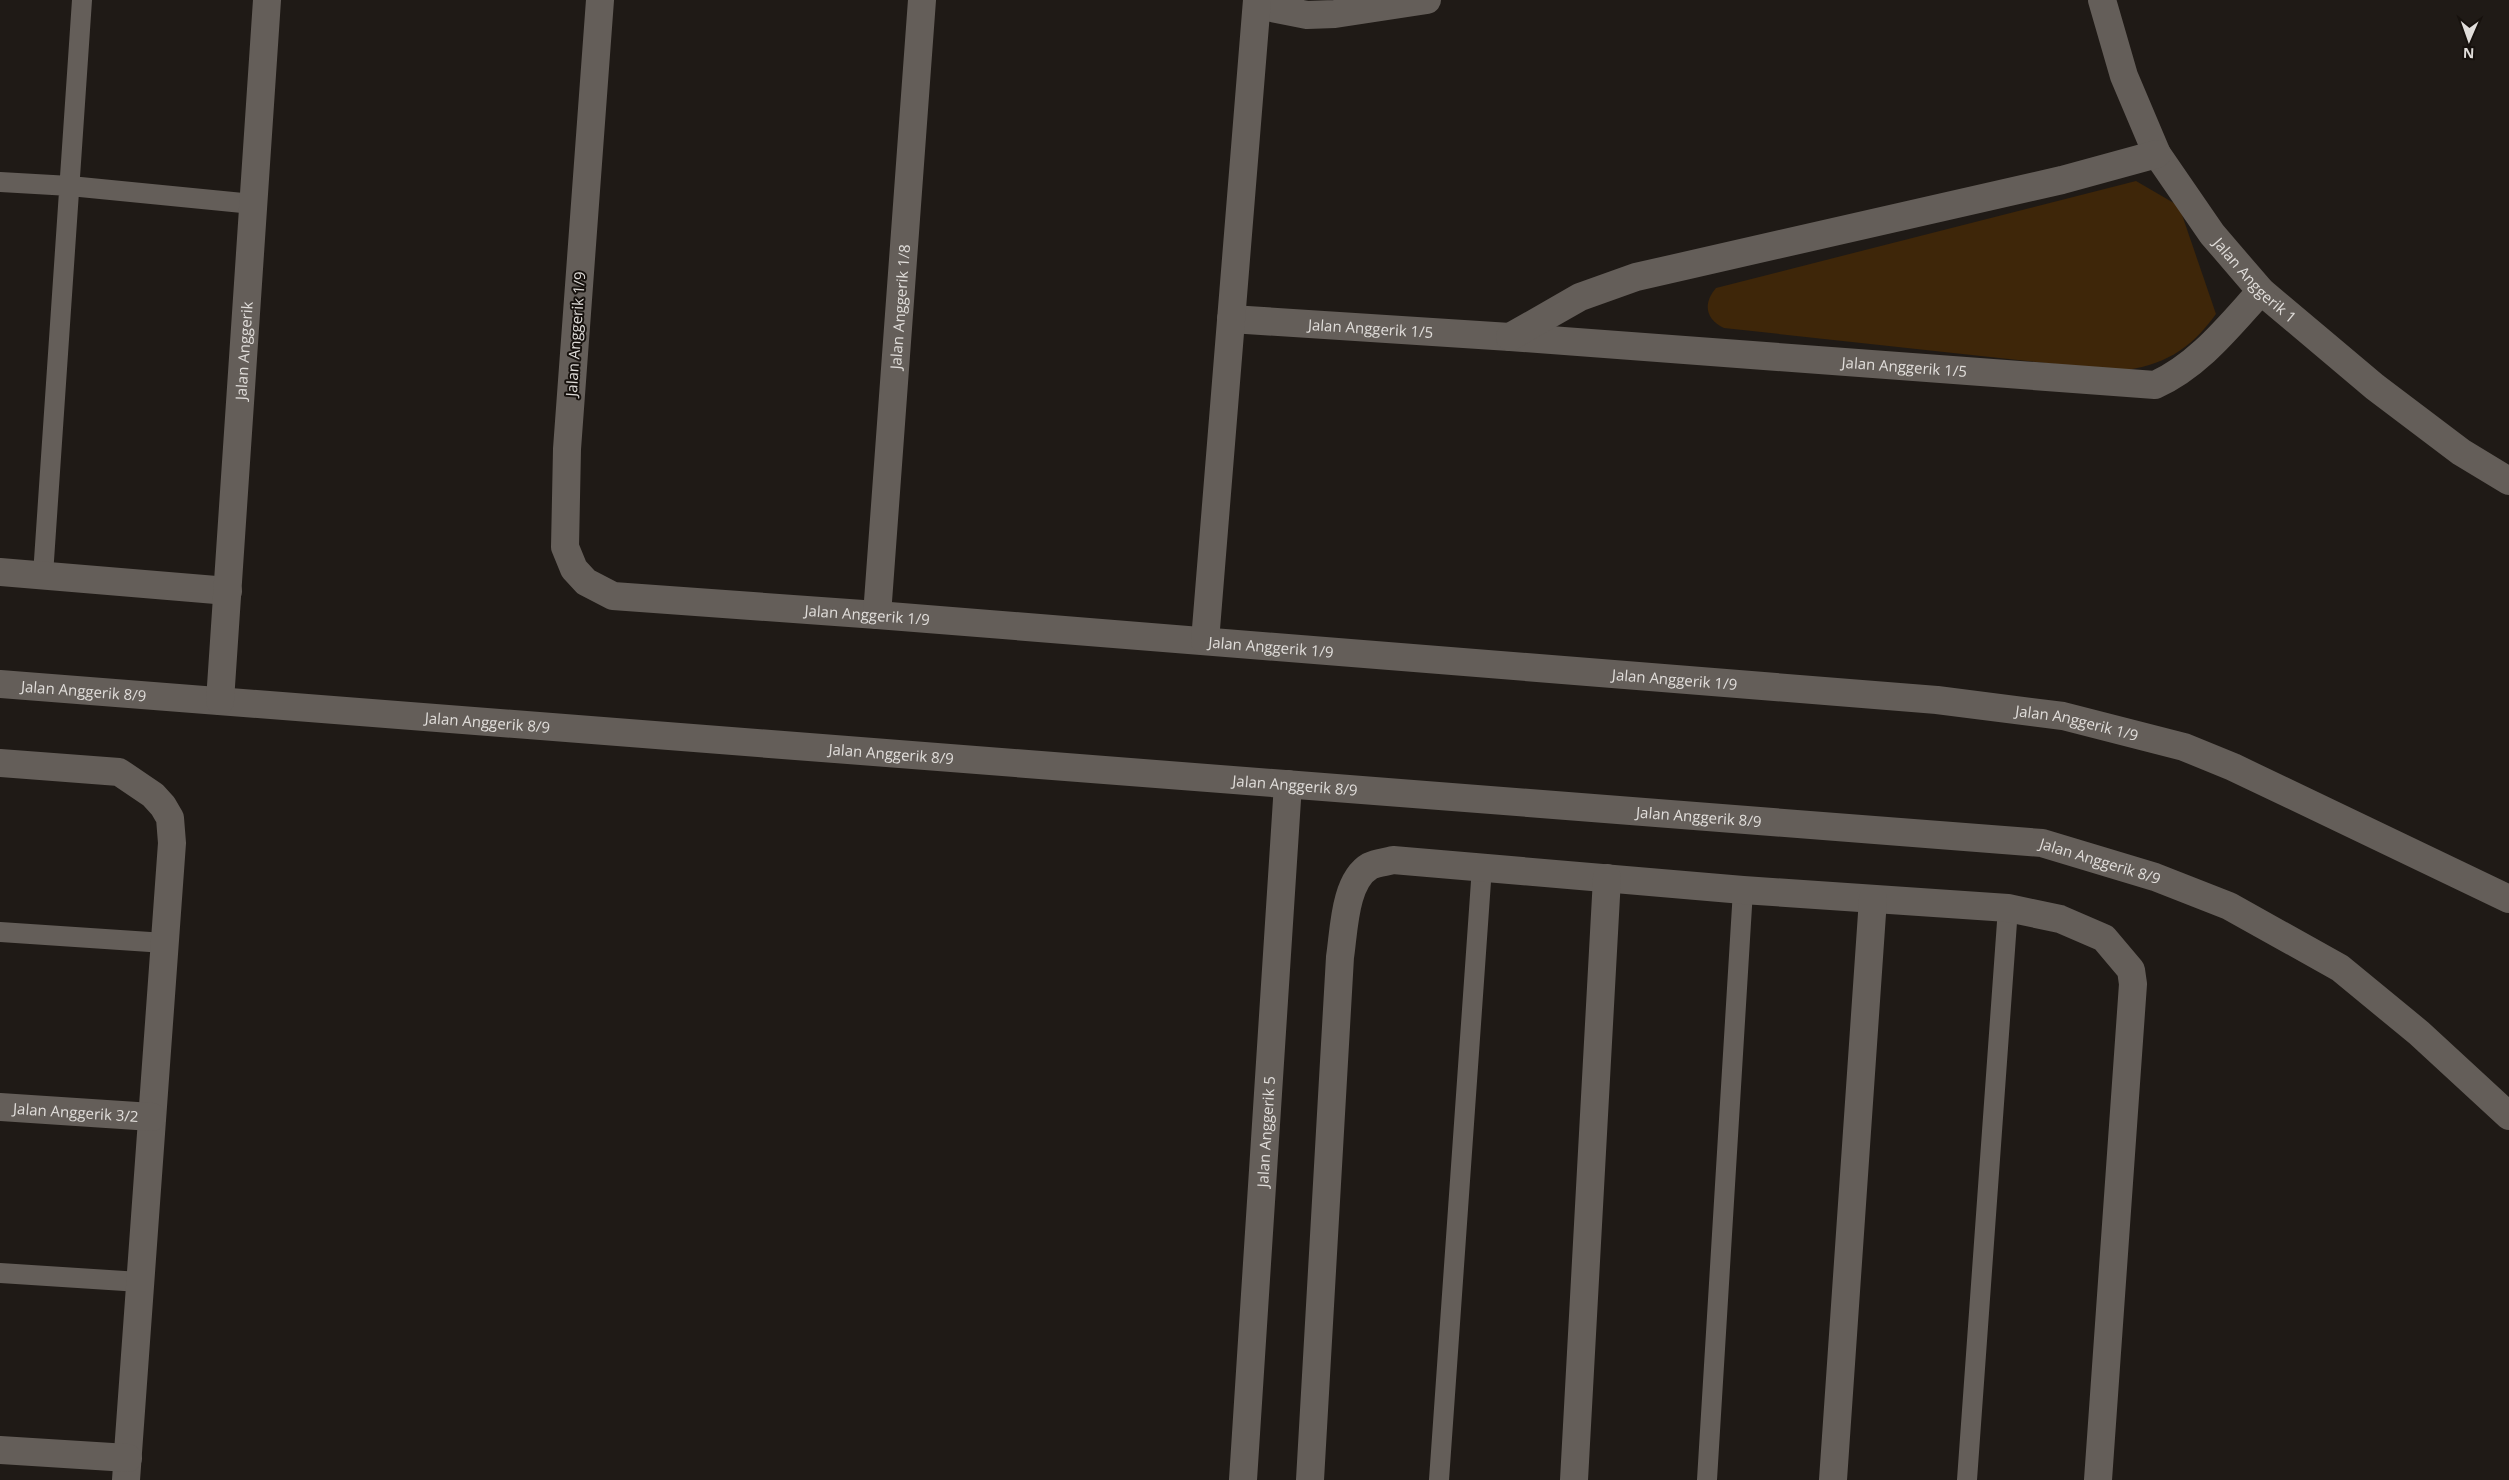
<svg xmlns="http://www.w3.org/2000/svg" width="2509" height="1480" font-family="'Open Sans',sans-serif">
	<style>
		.green { fill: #3e2609 }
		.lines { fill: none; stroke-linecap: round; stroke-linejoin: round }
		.service { stroke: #645e59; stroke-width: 20 }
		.minor { stroke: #645e59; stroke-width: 28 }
		.labels { text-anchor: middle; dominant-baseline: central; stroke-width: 4; stroke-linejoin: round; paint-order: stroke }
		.street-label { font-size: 15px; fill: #e0ddda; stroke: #16110d }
	</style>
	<rect width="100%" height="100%" fill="#1f1a16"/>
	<!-- green -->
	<path class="green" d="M2136,181l43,25 37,108c-26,36 -53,52 -97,57l-395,-43c-19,-9 -21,-25 -8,-40z"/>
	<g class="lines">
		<!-- service -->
		<path class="service" d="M0,182l70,4 183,18
			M43,575l39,-575
			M0,932l165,11
			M0,1273l140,9
			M1439,1480l43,-613
			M1707,1480l36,-590
			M1967,1480l41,-572"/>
		<!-- minor -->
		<g class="minor">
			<path id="s1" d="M600,0l-33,449 -2,98 9,22 12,13 27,14 264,19 1060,85 126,16 121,31 49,20 276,132"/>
			<path id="s2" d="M2102,0l22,76 33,78 55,80 49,57 114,96 86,65 48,29"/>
			<path d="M1257,5l50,10 28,-1 92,-14"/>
			<path id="s3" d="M1231,319l279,18 645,48c44,-20 74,-59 106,-94"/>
			<path d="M1510,337l70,-40 56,-20 426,-97 95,-26"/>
			<path d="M0,572l228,19"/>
			<path id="s4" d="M877,615l45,-615"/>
			<path d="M1205,641l52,-641"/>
			<path id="s5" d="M0,684l2042,159 113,34 74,29 111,62 79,65 90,83"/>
			<path id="s6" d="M220,701l47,-701"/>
			<path d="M0,763l119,9 34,23 10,11 7,12 2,25 -46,637"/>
			<path id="s7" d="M0,1107l152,10"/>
			<path d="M0,1450l128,8"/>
			<path id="s8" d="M1243,1480l45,-696"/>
			<path d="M1310,1480l30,-523c4,-25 4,-76 30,-91 6,-3 16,-4 23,-6l350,30 265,18 52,11 44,19 27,32 2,14 -35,496"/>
			<path d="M1574,1480l33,-602"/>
			<path d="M1833,1480l40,-581"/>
		</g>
	</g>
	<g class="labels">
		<!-- street labels -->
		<g class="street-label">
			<text stroke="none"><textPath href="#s2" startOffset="324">Jalan Anggerik 1</textPath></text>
			<text stroke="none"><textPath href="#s4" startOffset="309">Jalan Anggerik 1/8</textPath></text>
			<text stroke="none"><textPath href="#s3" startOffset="140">Jalan Anggerik 1/5</textPath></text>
			<text transform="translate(575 334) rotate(-86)">Jalan Anggerik 1/9</text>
			<text stroke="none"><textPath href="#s6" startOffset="351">Jalan Anggerik</textPath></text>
			<text stroke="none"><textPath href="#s3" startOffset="675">Jalan Anggerik 1/5</textPath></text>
			<text stroke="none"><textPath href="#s1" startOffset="875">Jalan Anggerik 1/9</textPath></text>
			<text stroke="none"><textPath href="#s1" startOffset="1280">Jalan Anggerik 1/9</textPath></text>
			<text stroke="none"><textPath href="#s1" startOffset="1685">Jalan Anggerik 1/9</textPath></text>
			<text stroke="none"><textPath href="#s5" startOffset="84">Jalan Anggerik 8/9</textPath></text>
			<text stroke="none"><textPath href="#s5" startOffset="489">Jalan Anggerik 8/9</textPath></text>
			<text stroke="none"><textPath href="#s1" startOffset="2090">Jalan Anggerik 1/9</textPath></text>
			<text stroke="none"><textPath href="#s5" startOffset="894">Jalan Anggerik 8/9</textPath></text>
			<text stroke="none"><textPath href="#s5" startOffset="1299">Jalan Anggerik 8/9</textPath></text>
			<text stroke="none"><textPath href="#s5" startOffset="1704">Jalan Anggerik 8/9</textPath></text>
			<text stroke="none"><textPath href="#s5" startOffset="2109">Jalan Anggerik 8/9</textPath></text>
			<text stroke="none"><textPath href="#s7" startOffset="76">Jalan Anggerik 3/2</textPath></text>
			<text stroke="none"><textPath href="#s8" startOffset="349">Jalan Anggerik 5</textPath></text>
		</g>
	</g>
	<!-- north arrow -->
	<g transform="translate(2469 40) rotate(182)" stroke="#16110d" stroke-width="4" paint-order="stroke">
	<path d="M0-4L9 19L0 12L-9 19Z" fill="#e0ddda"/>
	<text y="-8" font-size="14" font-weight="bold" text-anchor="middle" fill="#e0ddda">N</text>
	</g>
</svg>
